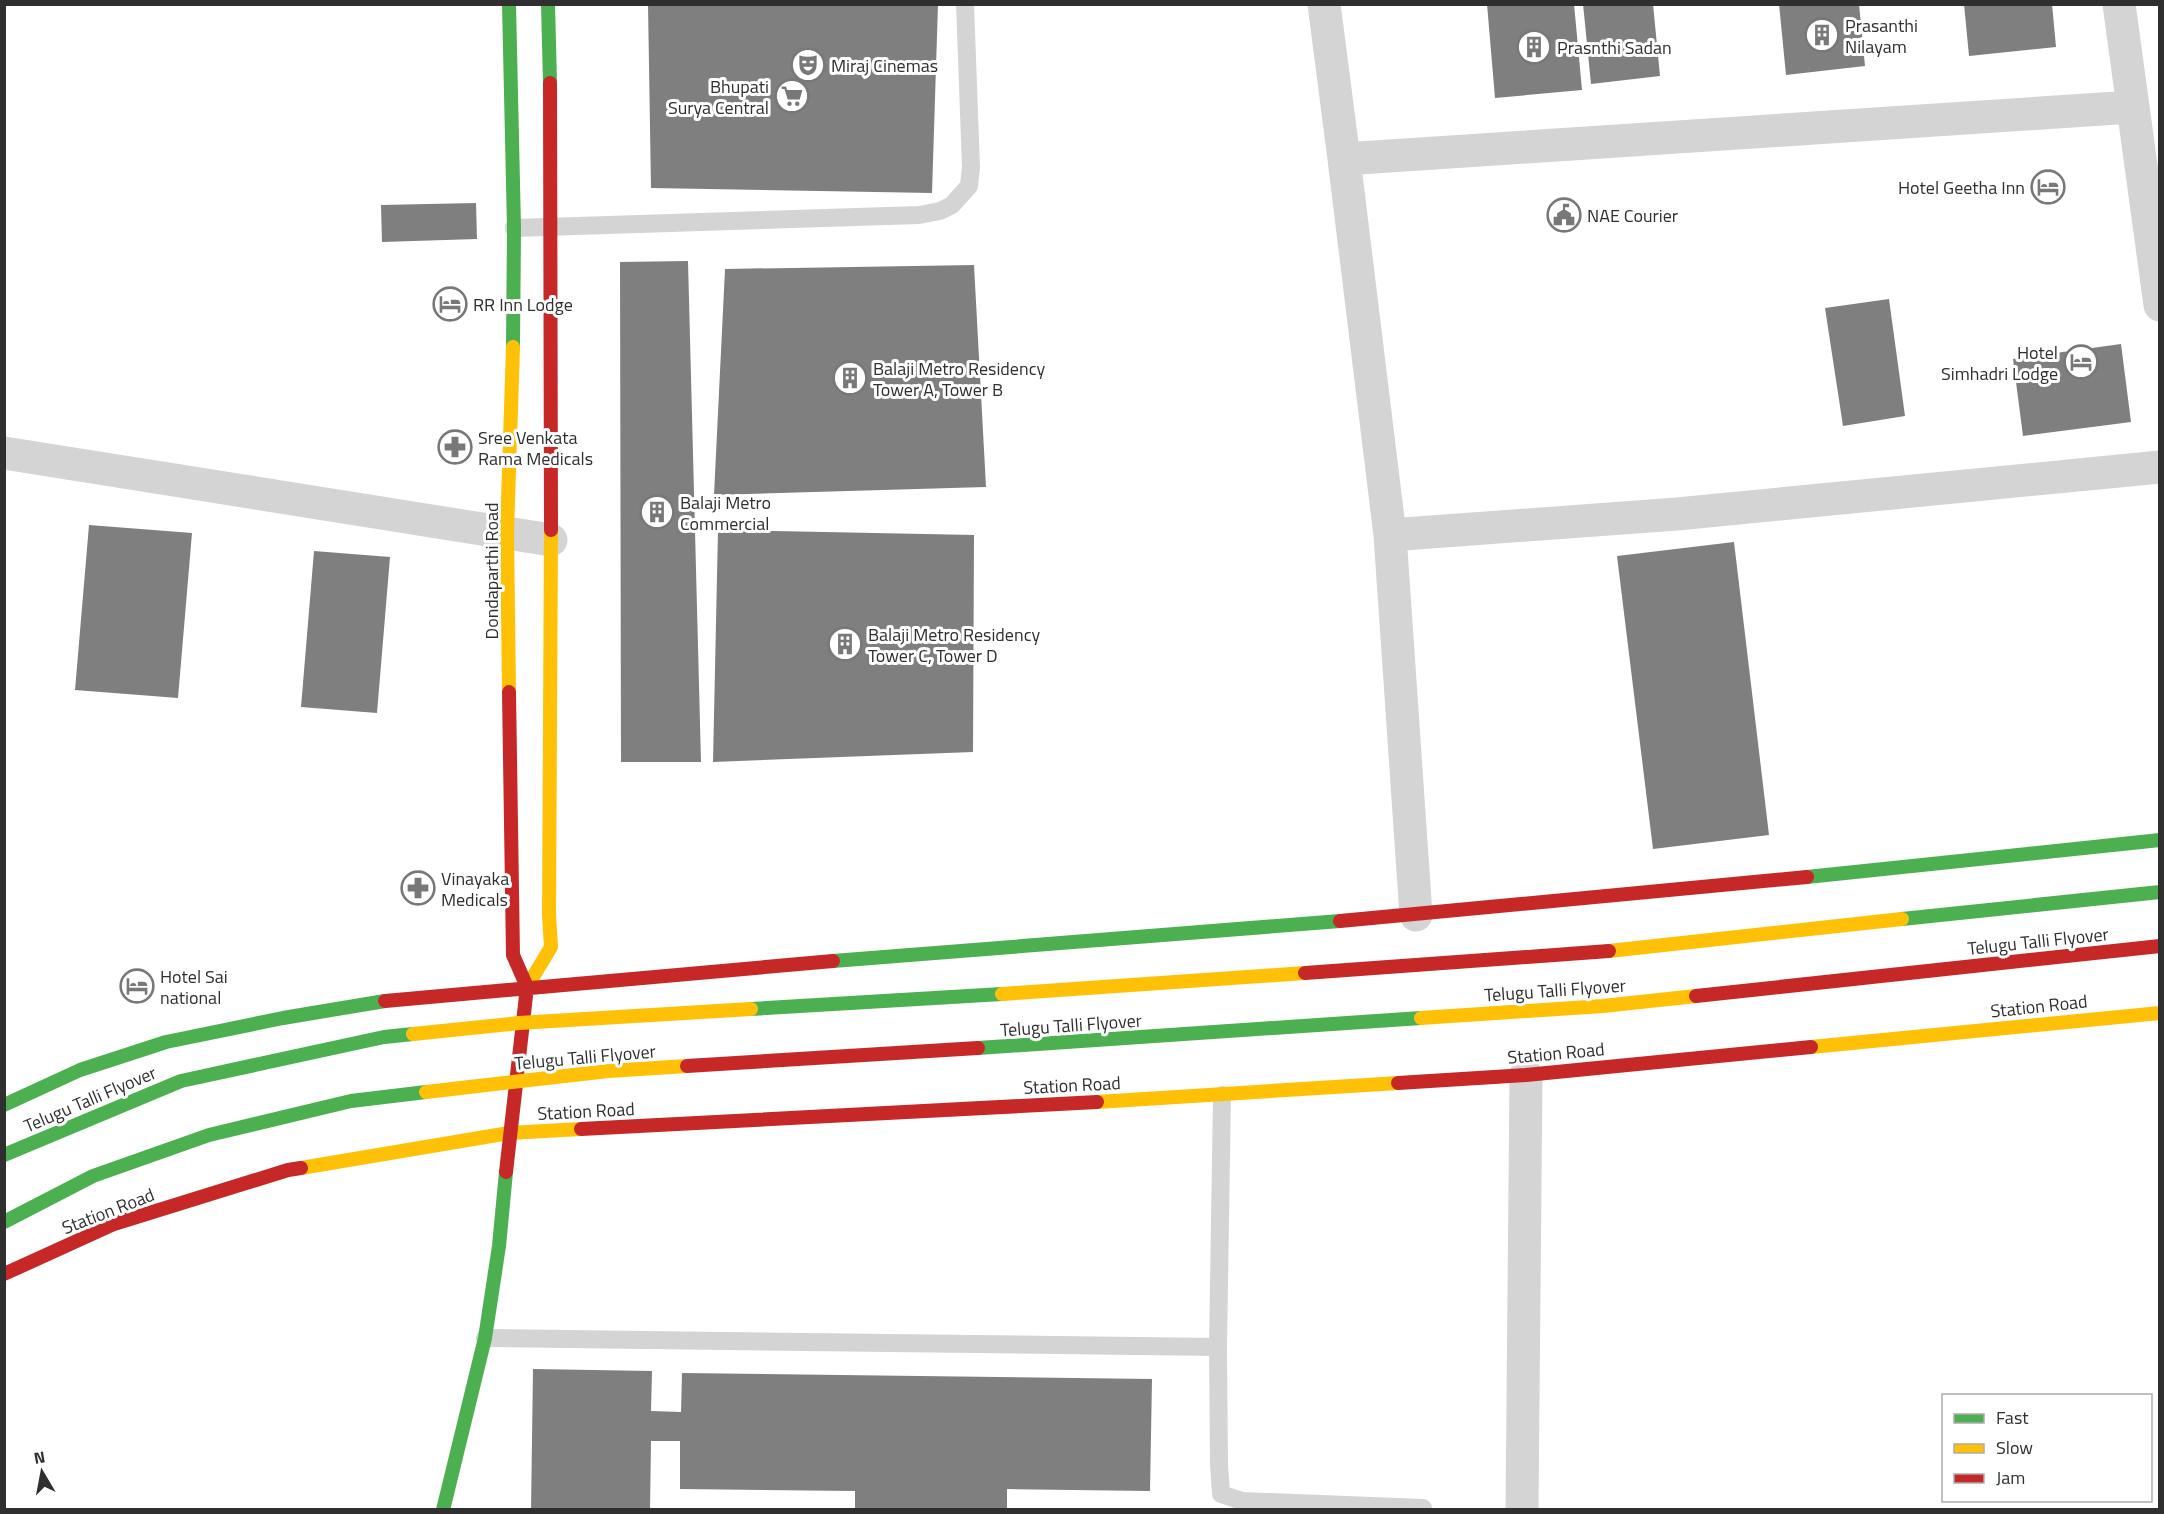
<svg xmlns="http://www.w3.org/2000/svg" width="2164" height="1514" font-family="'Titillium Web',sans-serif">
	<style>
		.building { fill: #7f7f7f }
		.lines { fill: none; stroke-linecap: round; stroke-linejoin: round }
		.lane { stroke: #d4d4d4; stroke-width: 18 }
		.street { stroke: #d4d4d4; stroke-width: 33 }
		.fast { stroke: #4caf50; stroke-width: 14 }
		.slow { stroke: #ffc107; stroke-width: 14 }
		.jam { stroke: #c62828; stroke-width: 14 }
		.fast-bridge { stroke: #4caf50; stroke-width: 14 }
		.slow-bridge { stroke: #ffc107; stroke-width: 14 }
		.jam-bridge { stroke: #c62828; stroke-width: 14 }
		.labels { text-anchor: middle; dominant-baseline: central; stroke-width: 6; stroke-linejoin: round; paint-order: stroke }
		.poi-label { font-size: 18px; fill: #2f2f2f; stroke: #fff; text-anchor: start }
		.street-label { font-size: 18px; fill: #2f2f2f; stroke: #fff }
	</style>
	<rect width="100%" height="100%" fill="#fff"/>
	<!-- building -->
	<path class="building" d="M648,4h290l-6,189 -281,-5z
		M1487,4h87l8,86 -87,8z
		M1583,4h70l7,72 -69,8z
		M1779,4h80l6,62 -79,9z
		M1964,4h88l4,43 -87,9z
		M476,203l1,36 -95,3 -1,-37z
		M688,261l13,501h-80l-1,-500z
		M974,265l12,222 -272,8 11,-226z
		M1889,299l16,117 -62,10 -18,-118z
		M2121,344l10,78 -108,14 -10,-77z
		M89,525l103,8 -14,165 -103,-8z
		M718,530l256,5 -1,217 -260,10z
		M1734,542l35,293 -116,14 -36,-293z
		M314,551l76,6 -13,156 -76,-6z
		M533,1369l119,2 -1,40 30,1 1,-39 470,6 -2,112 -143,-2v21h-152v-19l-175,-2v-48h-29l-1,69h-119z"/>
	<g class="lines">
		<!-- lane -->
		<path class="lane" d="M514,228l405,-13 21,-4 12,-6 17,-19 2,-19 -6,-163
			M485,1338l733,9 4,-252
			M1218,1347l1,118 2,29 21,7 181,7"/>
		<!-- street -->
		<path class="street" d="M1324,4l20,155
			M2119,4l41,301
			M4,453l547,87
			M1390,535l-46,-376 788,-52
			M1416,915l-26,-380 287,-21 483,-47
			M1522,1510l4,-435"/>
		<!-- fast -->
		<path class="fast" d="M509,4l5,224 -1,119
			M548,4l2,79
			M1807,877l353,-37
			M833,961l507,-40
			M4,1105l76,-35 86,-28 117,-24 102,-17
			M443,1510l42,-172 14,-92 7,-74"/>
		<!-- slow -->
		<path class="slow" d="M509,692l-2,-160 6,-185
			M527,987l24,-40 -2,-32 2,-385
			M1811,1047l349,-34
			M1097,1102l301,-19
			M301,1168l208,-35 72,-4"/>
		<!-- jam -->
		<path class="jam" d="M550,83l1,447
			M1340,921l467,-44
			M385,1001l448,-40
			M1398,1083l128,-8 285,-28
			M581,1129l516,-27
			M506,1172l21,-185 -14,-32 -4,-263
			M4,1274l110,-50 174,-54 13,-2"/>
		<!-- fast-bridge -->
		<path class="fast-bridge" d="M1902,919l258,-27
			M751,1009l251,-15
			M978,1048l443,-30
			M4,1155l177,-74 203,-44 29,-3
			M4,1222l89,-46 116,-41 142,-34 75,-9"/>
		<!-- slow-bridge -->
		<path class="slow-bridge" d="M1609,951l293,-32
			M1002,994l303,-21
			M1421,1018l182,-12 93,-10
			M413,1034l106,-11 232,-14
			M426,1092l182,-21 79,-5"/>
		<!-- jam-bridge -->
		<path class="jam-bridge" d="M1305,973l304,-22
			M1696,996l464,-50
			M687,1066l291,-18"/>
	</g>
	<!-- icons -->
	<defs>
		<g id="building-ring" transform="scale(1.725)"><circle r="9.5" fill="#fff" stroke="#787878" stroke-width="1.5"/><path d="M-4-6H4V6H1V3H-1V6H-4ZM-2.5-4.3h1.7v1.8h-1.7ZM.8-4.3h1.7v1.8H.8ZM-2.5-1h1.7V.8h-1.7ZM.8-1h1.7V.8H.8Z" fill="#787878"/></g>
		<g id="theatre-ring" transform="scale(1.725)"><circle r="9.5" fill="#fff" stroke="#787878" stroke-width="1.5"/><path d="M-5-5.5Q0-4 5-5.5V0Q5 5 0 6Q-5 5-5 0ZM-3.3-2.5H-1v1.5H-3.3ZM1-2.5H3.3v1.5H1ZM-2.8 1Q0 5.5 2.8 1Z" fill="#787878"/></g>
		<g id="supermarket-ring" transform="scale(1.725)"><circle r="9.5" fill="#fff" stroke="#787878" stroke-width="1.5"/><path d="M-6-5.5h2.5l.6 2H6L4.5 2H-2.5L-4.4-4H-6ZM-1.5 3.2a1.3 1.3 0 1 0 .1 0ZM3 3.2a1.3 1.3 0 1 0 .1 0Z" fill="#787878"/></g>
		<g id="hotel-ring" transform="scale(1.725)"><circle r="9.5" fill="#fff" stroke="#787878" stroke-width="1.5"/><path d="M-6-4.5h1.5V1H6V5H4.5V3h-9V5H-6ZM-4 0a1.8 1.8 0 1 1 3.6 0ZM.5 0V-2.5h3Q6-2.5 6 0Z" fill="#787878"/></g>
		<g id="civic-ring" transform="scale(1.725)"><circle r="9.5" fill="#fff" stroke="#787878" stroke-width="1.5"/><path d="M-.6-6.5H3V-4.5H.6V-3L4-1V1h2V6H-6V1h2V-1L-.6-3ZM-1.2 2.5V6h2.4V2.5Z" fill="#787878"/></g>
		<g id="pharmacy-ring" transform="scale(1.725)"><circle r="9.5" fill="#fff" stroke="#787878" stroke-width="1.5"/><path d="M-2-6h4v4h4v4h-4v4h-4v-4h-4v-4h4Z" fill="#787878"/></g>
	</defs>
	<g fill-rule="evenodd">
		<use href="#building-ring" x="1822" y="35"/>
		<use href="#building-ring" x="1534" y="47"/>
		<use href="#theatre-ring" x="808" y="65"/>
		<use href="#supermarket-ring" x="792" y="96"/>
		<use href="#hotel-ring" x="2048" y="187"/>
		<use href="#civic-ring" x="1564" y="215"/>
		<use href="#hotel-ring" x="450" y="304"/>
		<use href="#hotel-ring" x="2081" y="362"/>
		<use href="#building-ring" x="850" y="378"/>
		<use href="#pharmacy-ring" x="455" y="447"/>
		<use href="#building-ring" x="657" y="512"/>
		<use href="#building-ring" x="845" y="644"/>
		<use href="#pharmacy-ring" x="418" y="888"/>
		<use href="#hotel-ring" x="137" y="986"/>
	</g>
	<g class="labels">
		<!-- poi labels -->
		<g class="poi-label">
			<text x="1845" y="25">Prasanthi<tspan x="1845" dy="21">Nilayam</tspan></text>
			<text x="1557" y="47">Prasnthi Sadan</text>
			<text x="831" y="65">Miraj Cinemas</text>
			<text x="769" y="86" text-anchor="end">Bhupati<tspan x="769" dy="21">Surya Central</tspan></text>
			<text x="2025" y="187" text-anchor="end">Hotel Geetha Inn</text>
			<text x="1587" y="215">NAE Courier</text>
			<text x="473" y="304">RR Inn Lodge</text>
			<text x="2058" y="352" text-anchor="end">Hotel<tspan x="2058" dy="21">Simhadri Lodge</tspan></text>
			<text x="873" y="368">Balaji Metro Residency<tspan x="873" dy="21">Tower A, Tower B</tspan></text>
			<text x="478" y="437">Sree Venkata<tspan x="478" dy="21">Rama Medicals</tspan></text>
			<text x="680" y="502">Balaji Metro<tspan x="680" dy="21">Commercial</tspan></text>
			<text x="868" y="634">Balaji Metro Residency<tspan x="868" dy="21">Tower C, Tower D</tspan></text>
			<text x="441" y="878">Vinayaka<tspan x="441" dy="21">Medicals</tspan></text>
			<text x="160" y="976">Hotel Sai<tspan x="160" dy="21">national</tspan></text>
		</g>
		<!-- street labels -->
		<g class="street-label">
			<text transform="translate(491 571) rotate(-90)">Dondaparthi Road</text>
			<text transform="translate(2038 941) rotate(-6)">Telugu Talli Flyover</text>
			<text transform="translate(1555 990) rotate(-4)">Telugu Talli Flyover</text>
			<text transform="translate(2039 1006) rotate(-6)">Station Road</text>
			<text transform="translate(1071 1025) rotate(-4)">Telugu Talli Flyover</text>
			<text transform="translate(1556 1053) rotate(-5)">Station Road</text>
			<text transform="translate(585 1057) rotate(-5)">Telugu Talli Flyover</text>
			<text transform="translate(1072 1085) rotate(-3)">Station Road</text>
			<text transform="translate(90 1099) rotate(-23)">Telugu Talli Flyover</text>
			<text transform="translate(586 1111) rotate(-3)">Station Road</text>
			<text transform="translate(108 1211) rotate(-21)">Station Road</text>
		</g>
	</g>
	<!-- border -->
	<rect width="2164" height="1514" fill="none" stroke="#2f2f2f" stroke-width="12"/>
	<!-- legend -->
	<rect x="1942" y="1394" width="210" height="108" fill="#ffffff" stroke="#acacac" stroke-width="1.5"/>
	<rect x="1954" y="1414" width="30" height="9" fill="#4caf50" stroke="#acacac" stroke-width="1.5"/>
	<text x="1996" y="1424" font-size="18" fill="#2f2f2f">Fast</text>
	<rect x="1954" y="1444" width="30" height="9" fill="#ffc107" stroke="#acacac" stroke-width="1.5"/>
	<text x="1996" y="1454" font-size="18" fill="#2f2f2f">Slow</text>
	<rect x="1954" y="1474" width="30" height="9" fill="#c62828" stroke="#acacac" stroke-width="1.5"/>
	<text x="1996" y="1484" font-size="18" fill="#2f2f2f">Jam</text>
	<!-- north arrow -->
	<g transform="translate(42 1472) rotate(350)" stroke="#ffffff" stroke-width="4.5" paint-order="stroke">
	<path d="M0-4.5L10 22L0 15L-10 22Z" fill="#2f2f2f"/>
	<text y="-9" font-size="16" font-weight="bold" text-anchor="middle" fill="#2f2f2f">N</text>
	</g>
</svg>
